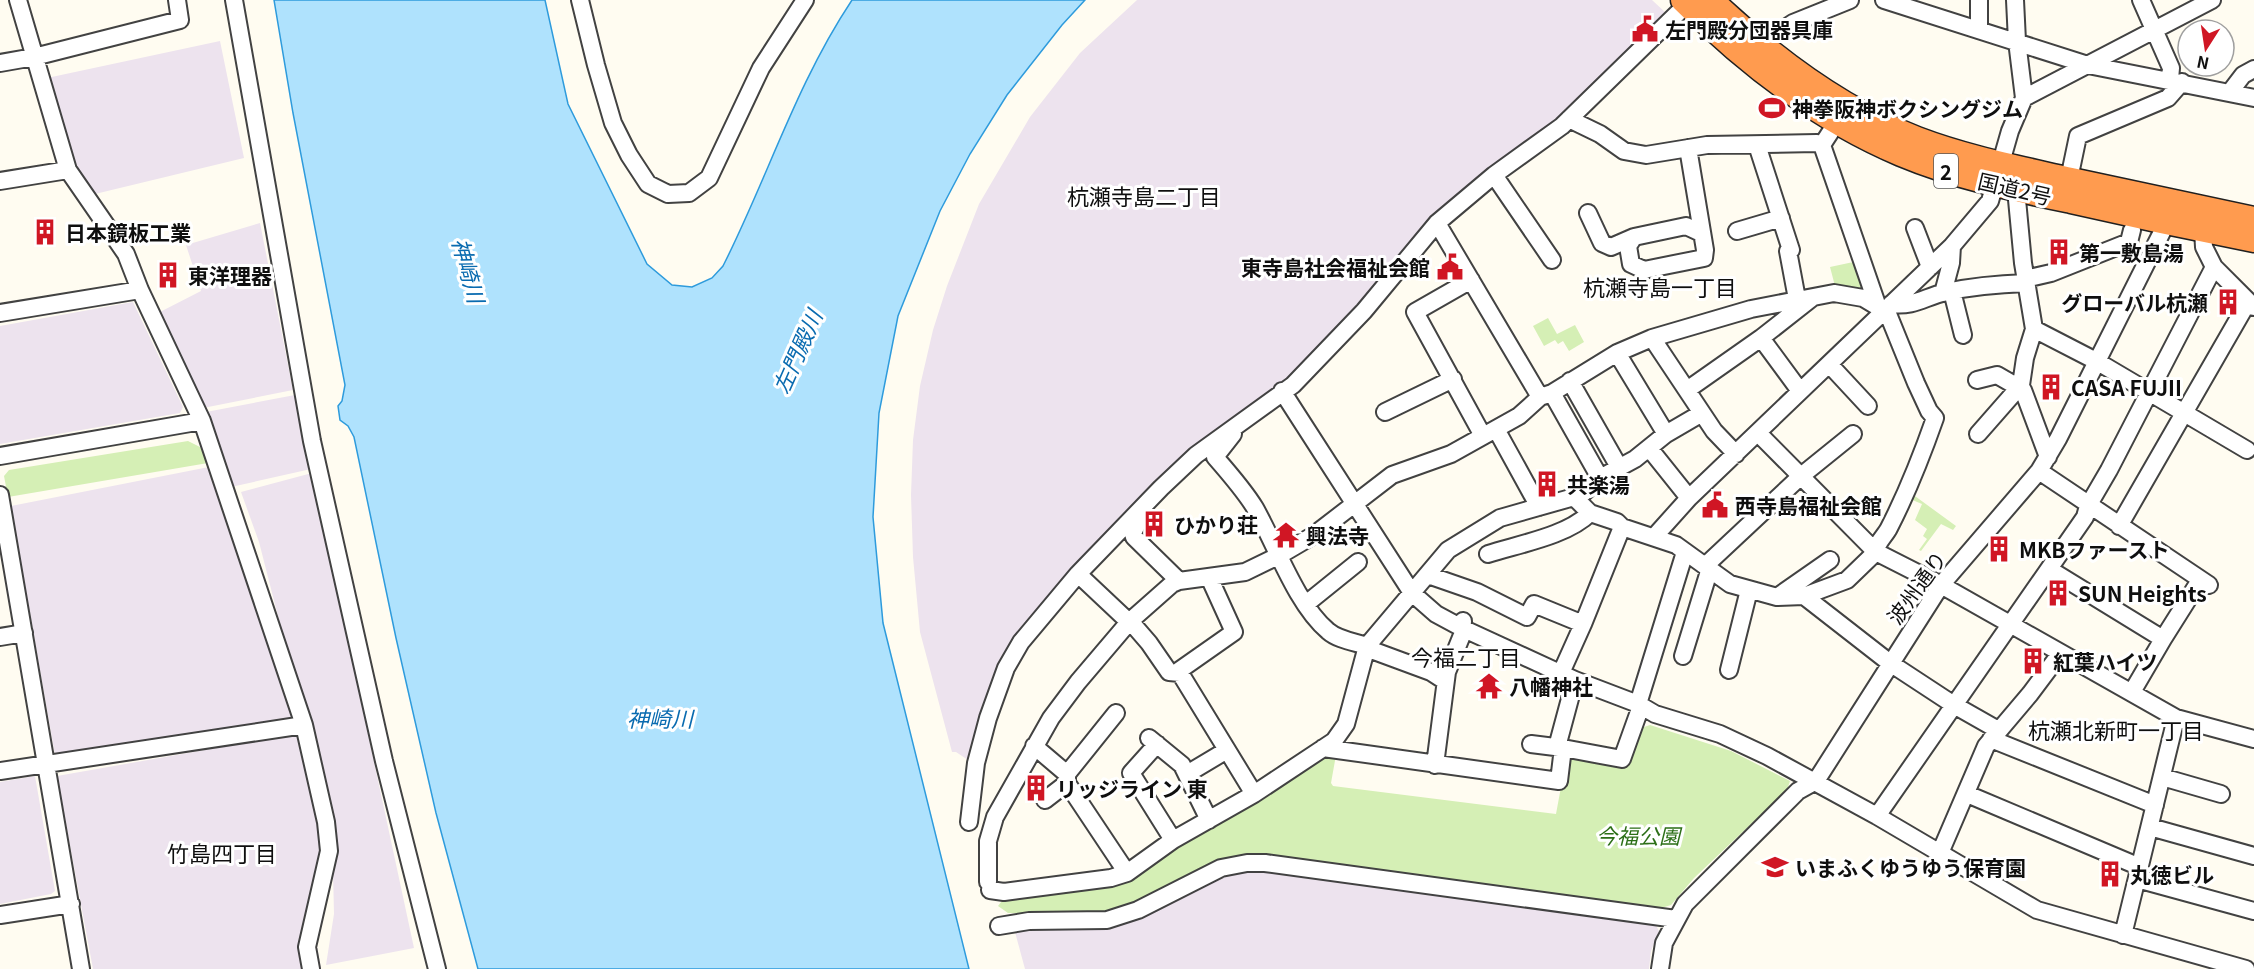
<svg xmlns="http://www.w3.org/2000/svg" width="2254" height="969" font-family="Georgia,'Noto Sans JP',serif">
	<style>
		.industrial { fill: #ede3ee }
		.green { fill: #d5efb5 }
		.water { fill: #afe2fd; stroke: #2e9bdc; stroke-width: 1.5 }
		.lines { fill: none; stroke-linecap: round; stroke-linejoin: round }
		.minor-casing { stroke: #424242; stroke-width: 20 }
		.highway-casing { stroke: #202020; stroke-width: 27 }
		.minor { stroke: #fff; stroke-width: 16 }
		.highway { stroke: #ff9b4f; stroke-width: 24 }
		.labels { text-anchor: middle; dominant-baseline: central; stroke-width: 6; stroke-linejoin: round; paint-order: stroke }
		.shield { fill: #fff; stroke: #575757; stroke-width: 1.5 }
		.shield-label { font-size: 20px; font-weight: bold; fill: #0f0f0f }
		.poi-label { font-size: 21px; font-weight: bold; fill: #0f0f0f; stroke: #fff; text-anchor: start }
		.street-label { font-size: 21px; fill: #0f0f0f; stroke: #fff }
		.park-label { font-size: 21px; font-style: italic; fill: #2c6f17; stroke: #fff }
		.neighbourhood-label { font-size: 22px; fill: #0f0f0f; stroke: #fff }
		.water-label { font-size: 22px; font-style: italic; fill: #096bb0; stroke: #fff }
	</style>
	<rect width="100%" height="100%" fill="#fffcf1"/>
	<!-- industrial -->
	<path class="industrial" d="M1137,0h515l14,13 -11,19 -100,89 -73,52 -48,40 -125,148 -105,80 -204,225 -10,20 -22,74 -12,-8h-4l-32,-120 -7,-75 -2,-62 2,-55 7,-54 13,-56 14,-44 32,-82 51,-87 50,-64z
		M220,41l24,117 -149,36 -16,-20 -32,-96z
		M260,223l33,167 -90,18 -45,-95 43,-22 -15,-46z
		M133,302l50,105 -3,6 -180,31v-118z
		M295,395l16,74 -80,18 -25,-75z
		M214,466l80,256 -238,39 -45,-255z
		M312,473l102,475 -88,17 8,-51 -2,-87 -73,-285 -18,-50z
		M296,734l26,97 -6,109 5,29h-228l-36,-193z
		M35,776l20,115 -4,3 -51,10v-122z
		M1259,870l395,52 5,9 -8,20 -2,18h-624l-10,-37 213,-60z"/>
	<!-- green -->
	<path class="green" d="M1858,261l7,23 -5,5 -25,-3 -5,-19z
		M1548,318l9,16 18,-9 9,17 -15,9 -6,-10 -5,3 -3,-4 -11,6 -11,-20z
		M188,441l12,6 8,16 -200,34 -4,-21 5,-6z
		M1908,491l48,35 -3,4 -12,-6 -20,27 -2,-1 8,-11 -4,-3 4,-7 -12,-9 7,-16 -12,-5z
		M1650,725l81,26 59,30 -3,9 -93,88 -23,27 -13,4 -389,-52 -159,55 -27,3 -75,-2 -10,-7 7,-9 90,-12 77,-39 156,-93 8,2 -5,28 2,3 223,28 5,-27h5l3,-28 3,-2 53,8 13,-36z"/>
	<!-- water -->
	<path class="water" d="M274,0h271l23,104 79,160 25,21 20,2 20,-9 11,-12c45,-89 73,-182 129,-266h233l-23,25 -55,70 -37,59 -30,57 -42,105 -19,97 -6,104 10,106 86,346h-491l-42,-156 -40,-175 -42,-201 -6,-11 -8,-6 -2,-14 4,-5 3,-16 -52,-272z"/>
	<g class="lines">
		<!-- minor casing -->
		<g class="minor-casing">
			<path id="minor" d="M18,0l50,170 58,84 14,36 62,131 102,304 22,97 3,29 -22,96 4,22
				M234,0l78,441 72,320 53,208
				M580,0l16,65 17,58 16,32 19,29 20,10 21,-1 20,-15 52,-110 44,-68
				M1884,0l204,65 166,33
				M2015,0l2,41 7,57
				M2141,0l30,68 -1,11
				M1979,30v-30
				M1761,44l32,-21 57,-23
				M0,63l34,-6 146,-37 -3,-20
				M2230,92l13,-17 11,-6
				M1569,119l31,15 24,17 22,4 61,-10 110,-2 5,2
				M1837,122l-15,23 56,162
				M1757,145l34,105 -3,1 9,48
				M1688,148l17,102 -1,8 -60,12 -13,-6 -3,-18 6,-9 52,-11 15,7
				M1494,175l58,85
				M2069,179l9,-43 90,-38 14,-16
				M0,181l68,-11
				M2016,189l7,74 11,66 64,33 149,88
				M1588,213l14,30 9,4 23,-10
				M1437,223l103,174
				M1915,228l15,39
				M2203,230l1,17 10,20 40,40
				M1737,231l44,-13
				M2025,279l26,-6 78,-31 3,-12
				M1471,280l-56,32 68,124
				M1952,291l11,44
				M1943,293l8,-30 1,-17
				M1891,304c24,3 33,-7 55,-12 28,-6 52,-8 80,-9
				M0,313l140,-23
				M1652,338l62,93 22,23
				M1761,338l39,53
				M1829,364l39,42
				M1977,380l20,-5 26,15 25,67
				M1570,381l49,86
				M1687,390l74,-52 51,-40
				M1282,391l130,202 24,21 26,14 113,52 63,24 17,10 65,20 47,22 110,60 160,94 209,59
				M1552,393l48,85 -19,17 -7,2 16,16 27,9 5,5 54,18 54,39 47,13 27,-1 86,67 64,42 44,25
				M1385,412l68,-33
				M1496,429l43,78
				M1758,433l118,119 65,33 235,133 78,21
				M1233,434l-18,23c14,16 29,33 40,51 21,37 41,96 73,123 10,9 27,11 39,15
				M1666,434l36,-21
				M1978,434l43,-49 4,-27 9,-29
				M1649,448l40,50
				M0,456l202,-35
				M2039,471l170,114
				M1600,478l35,-19 31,-25 -49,-81
				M0,495l81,474
				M1141,513v3l-8,17 1,4 45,44
				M2119,526l129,-224
				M1654,537l35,-39 263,-252 38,-45 20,-70 14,-33 188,-98
				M1488,554c31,-10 79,-18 102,-41
				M1706,565l95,-89 52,-42
				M2049,569l114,70
				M1078,574l51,48
				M1428,575l49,17 50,25 7,-13 49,20
				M1804,596l43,-16 29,-28c0,-9 9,-16 13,-24 18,-35 33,-73 46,-110l-6,-7 -13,-28 -30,-74
				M1777,597l53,-37
				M1306,604l52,-42
				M1130,621l19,22 20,29 11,1 74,121
				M0,637l24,-4
				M1366,648l65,24 14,9
				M1683,656l27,-88
				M1729,670l20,-80
				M1177,672l57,-40 -25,-55
				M1561,673l22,-49 39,-97
				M2132,692l31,-53 34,-54
				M1638,704l47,-152
				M1149,738l33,27 27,55
				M1991,739l164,66
				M1157,744l-26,29 42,67
				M1531,744l32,4
				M1034,746l33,28v9l60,90
				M1557,747l18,-67
				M1323,748l236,33 4,-33 59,11 19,-53
				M1435,765l12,-93 15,-37 1,-14
				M0,771l304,-46
				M1067,774l49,-61
				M1187,774l40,-24
				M2162,777l59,17
				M1967,794l173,73
				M1045,800l22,-17
				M1877,816l208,-299 3,-11 21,-36 105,-203
				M969,822l7,-59 12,-45 18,-50 15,-26 57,-68 83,-86 35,-33 97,-70 71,-74 73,-88 57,-48 68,-49 125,-122
				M2150,827l104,29
				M1940,853l46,-107 44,-52 30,-40
				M2137,879l117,32
				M988,882v-41l7,-24 56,-99 27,-36 51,-60 43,-38 7,-3 66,-9 35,-17 34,-20 78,-60 59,-21 68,-38 21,-19 12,-4 65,-40 35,-15 99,-29 83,-16 29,5 15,9 4,5
				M990,890l14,2 107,-14 16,-5 46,-33 81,-46 80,-53 12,-17 21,-78 81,-96 52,-32 74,-21
				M0,915l71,-11
				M999,926l30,-5 78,-1 31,-10 83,-42 26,-5h18l411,56
				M2123,935l53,-217
				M1660,969l4,-26 21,-39 113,-113 18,-10 125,-196 98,-114 19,-32 109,-217 2,-8"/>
		</g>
		<!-- highway casing -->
		<g class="highway-casing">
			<path id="highway" d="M1683,0c63,63 135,119 218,154 55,23 113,35 170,47 61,14 122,27 183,39
				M1711,0c60,57 128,109 206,139 50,19 102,29 154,41 61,13 122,26 183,39"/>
		</g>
		<!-- minor -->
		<use href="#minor" class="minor"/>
		<!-- highway -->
		<use href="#highway" class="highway"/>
	</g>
	<!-- icons -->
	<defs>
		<g id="civic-bare" transform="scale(2.07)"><path d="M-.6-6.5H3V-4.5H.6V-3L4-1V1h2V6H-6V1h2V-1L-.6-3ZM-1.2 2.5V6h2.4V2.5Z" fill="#d01624" stroke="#fff" stroke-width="2.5" paint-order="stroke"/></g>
		<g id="stadium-bare" transform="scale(2.07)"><path d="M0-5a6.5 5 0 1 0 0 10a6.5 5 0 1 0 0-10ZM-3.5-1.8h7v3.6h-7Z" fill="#d01624" stroke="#fff" stroke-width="2.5" paint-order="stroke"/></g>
		<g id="building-bare" transform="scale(2.07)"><path d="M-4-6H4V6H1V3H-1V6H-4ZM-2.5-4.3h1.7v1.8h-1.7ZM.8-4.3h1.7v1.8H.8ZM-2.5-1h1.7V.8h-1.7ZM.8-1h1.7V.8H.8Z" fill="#d01624" stroke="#fff" stroke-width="2.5" paint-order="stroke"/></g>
		<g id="temple-bare" transform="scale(2.07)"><path d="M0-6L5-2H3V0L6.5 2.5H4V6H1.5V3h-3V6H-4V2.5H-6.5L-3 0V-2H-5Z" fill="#d01624" stroke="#fff" stroke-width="2.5" paint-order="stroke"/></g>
		<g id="school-bare" transform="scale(2.07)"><path d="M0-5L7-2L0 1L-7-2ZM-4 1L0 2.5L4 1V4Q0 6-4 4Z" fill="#d01624" stroke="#fff" stroke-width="2.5" paint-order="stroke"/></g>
	</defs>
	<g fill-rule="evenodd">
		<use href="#civic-bare" x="1645" y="29"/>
		<use href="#stadium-bare" x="1772" y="108"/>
		<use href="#building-bare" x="45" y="232"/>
		<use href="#building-bare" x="2059" y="252"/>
		<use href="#civic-bare" x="1450" y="267"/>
		<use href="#building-bare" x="168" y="275"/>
		<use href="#building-bare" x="2228" y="302"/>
		<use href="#building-bare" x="2051" y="387"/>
		<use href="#building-bare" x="1547" y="484"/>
		<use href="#civic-bare" x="1715" y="505"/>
		<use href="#building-bare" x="1154" y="524"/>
		<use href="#temple-bare" x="1286" y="535"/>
		<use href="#building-bare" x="1999" y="549"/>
		<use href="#building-bare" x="2058" y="593"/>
		<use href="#building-bare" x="2033" y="661"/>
		<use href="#temple-bare" x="1489" y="686"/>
		<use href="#building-bare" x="1036" y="788"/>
		<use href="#school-bare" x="1775" y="867"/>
		<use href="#building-bare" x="2110" y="874"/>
	</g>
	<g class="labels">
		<!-- shield labels -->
		<rect class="shield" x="1934" y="154" width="24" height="34" rx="4.5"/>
		<g class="shield-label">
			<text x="1946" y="171">2</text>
		</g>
		<!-- poi labels -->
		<g class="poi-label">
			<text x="1665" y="29">左門殿分団器具庫</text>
			<text x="1792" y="108">神拳阪神ボクシングジム</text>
			<text x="65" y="232">日本鏡板工業</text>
			<text x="2079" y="252">第一敷島湯</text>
			<text x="1430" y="267" text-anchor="end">東寺島社会福祉会館</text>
			<text x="188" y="275">東洋理器</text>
			<text x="2208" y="302" text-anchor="end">グローバル杭瀬</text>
			<text x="2071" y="387">CASA FUJII</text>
			<text x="1567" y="484">共楽湯</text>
			<text x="1735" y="505">西寺島福祉会館</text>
			<text x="1174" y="524">ひかり荘</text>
			<text x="1306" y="535">興法寺</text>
			<text x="2019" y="549">MKBファースト</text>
			<text x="2078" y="593">SUN Heights</text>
			<text x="2053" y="661">紅葉ハイツ</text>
			<text x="1509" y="686">八幡神社</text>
			<text x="1056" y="788">リッジライン 東</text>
			<text x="1795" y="867">いまふくゆうゆう保育園</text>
			<text x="2130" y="874">丸徳ビル</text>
		</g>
		<!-- street labels -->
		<g class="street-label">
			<text transform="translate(2015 188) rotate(13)">国道2号</text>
			<text transform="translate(1916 587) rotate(-54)">波州通り</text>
		</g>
		<!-- park labels -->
		<g class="park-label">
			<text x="1638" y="835">今福公園</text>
		</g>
		<!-- neighbourhood labels -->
		<g class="neighbourhood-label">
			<text x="1144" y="195">杭瀬寺島二丁目</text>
			<text x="1660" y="286">杭瀬寺島一丁目</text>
			<text x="1466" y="656">今福二丁目</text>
			<text x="2116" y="729">杭瀬北新町一丁目</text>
			<text x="222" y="852">竹島四丁目</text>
		</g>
		<!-- water labels -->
		<g class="water-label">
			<text transform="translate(470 270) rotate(75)">神崎川</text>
			<text transform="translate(796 351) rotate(-66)">左門殿川</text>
			<text x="660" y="717">神崎川</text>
		</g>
	</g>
	<!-- north arrow -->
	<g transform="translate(2206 48) rotate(192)"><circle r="28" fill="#ffffff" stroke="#9f9f9f" stroke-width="1.5"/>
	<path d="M0-4.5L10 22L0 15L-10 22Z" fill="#d01624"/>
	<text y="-9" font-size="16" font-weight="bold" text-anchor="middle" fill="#0f0f0f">N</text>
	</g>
</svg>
